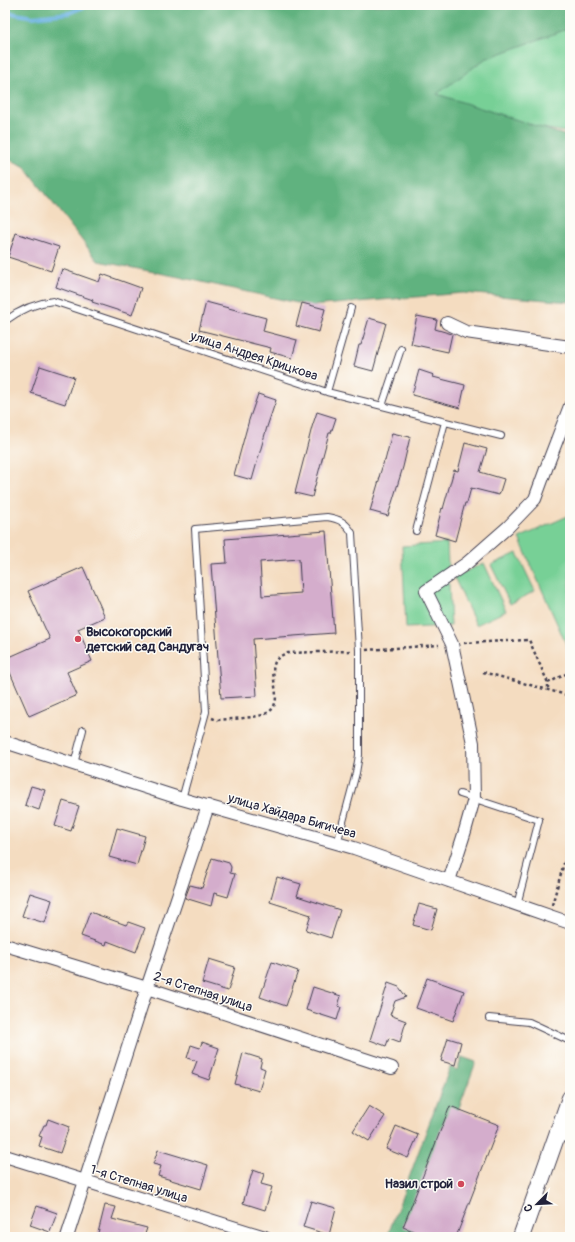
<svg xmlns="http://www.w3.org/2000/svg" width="575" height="1242" font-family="Pangolin,sans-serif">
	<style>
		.green { fill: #77d096; stroke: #4c7968 }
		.forest { fill: #61b27f; stroke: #426a5d }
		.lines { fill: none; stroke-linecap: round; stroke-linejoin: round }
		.stream { stroke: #6ab2e2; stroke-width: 4 }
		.building { fill: #d4adcc; fill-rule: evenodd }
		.lane-casing { stroke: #423e4f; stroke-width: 8 }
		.street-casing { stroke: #423e4f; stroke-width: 14 }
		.secondary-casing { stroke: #423e4f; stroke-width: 18 }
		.path { stroke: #423e4f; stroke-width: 2.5; stroke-dasharray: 3 3; stroke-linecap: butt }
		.lane { stroke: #fff; stroke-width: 6 }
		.street { stroke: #fff; stroke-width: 12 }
		.secondary { stroke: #fff; stroke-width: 16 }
		.poi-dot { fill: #d1495b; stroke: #fdfcf7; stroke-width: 1.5 }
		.labels { text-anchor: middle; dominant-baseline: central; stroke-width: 3; stroke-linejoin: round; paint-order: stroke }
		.street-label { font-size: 13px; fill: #22223b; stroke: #fdfcf7 }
		.poi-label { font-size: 13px; font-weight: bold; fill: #22223b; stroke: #fdfcf7; text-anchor: start }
	</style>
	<rect width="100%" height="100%" fill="#fdfcf7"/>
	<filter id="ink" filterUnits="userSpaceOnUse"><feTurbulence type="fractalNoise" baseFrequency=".025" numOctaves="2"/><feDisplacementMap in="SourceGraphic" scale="8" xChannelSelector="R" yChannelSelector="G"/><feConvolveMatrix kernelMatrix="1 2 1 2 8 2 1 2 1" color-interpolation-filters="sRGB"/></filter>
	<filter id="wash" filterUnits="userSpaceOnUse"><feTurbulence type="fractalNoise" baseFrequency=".012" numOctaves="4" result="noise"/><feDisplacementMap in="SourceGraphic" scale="16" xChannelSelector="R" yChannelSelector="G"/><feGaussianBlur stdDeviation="0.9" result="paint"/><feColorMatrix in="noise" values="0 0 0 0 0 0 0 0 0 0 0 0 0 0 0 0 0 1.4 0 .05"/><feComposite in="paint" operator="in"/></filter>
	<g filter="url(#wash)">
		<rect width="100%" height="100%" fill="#f4dcc0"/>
		<!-- green -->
		<path class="green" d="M570,5v128l-206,-38z
			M570,515v138l-51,-115z
			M447,543l4,83 -45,2 -4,-82z
			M517,553l18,38 -25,13 -19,-39z
			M484,563l22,48 -30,14 -22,-48z"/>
		<!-- forest -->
		<path class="forest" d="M5,5h565v23l-85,31 -48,35 133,43v165l-107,-9 -152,13 -132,-29 -81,-16 -74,-95 -19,-8z
			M462,1057l14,5 -65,175h-24l63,-170 7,3z"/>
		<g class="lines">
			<!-- stream -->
			<path class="stream" d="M5,12l28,5 36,-4 20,-8"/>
		</g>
		<g id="blocks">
			<!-- building -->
			<path class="building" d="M16,233l43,14 -8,24 -43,-14z
				M62,269l37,13 3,-8 39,14 -9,27 -40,-13 1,-2 -37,-13z
				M206,302l60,16 -3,13 34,9 -5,18 -22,-6 1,-4 -72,-18z
				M302,303l23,6 -6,23 -23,-6z
				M417,316l20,4 -2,9 17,5 -4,18 -37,-8z
				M369,318l17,5 -13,48 -19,-5 5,-21h2z
				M40,366l34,11 -9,27 -34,-11z
				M419,370l15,5 -1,2 32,8 -5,23 -48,-13z
				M258,394l18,6 -9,27 -15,53 -18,-5 15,-55z
				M317,412l19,6 -5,15h-2l-17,64 -17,-4 17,-66z
				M392,433l18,4 -7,30 -15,49 -18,-5 10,-34h-1l5,-16h1z
				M465,443l22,6 -7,23 24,7 -5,16 -28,-7 -4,15h-2l-10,38 -20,-6 7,-27 1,1 11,-39 4,1z
				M326,531l8,102 -81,6 4,57 -36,2 -10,-134 16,-1 -2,-24zM299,559l2,34 -39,3 -2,-34z
				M83,567l22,50 -27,12 14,32 -25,11 10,23 -48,21 -24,-55v-2l45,-20 -22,-48z
				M31,786l14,4 -6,20 -14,-5z
				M63,801l16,5 -8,25 -16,-5z
				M117,828l28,8 -8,29 -28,-8z
				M212,858l17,5 2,4 -1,6 5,1 -7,23 -14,-4 -3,13 -26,-8 5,-13 12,3z
				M277,877l24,7 -4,12 43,14 -9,28 -25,-8 5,-15 -41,-13z
				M30,893l22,7 -7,23 -23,-7z
				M419,904l18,5 -6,21 -18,-5z
				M90,912l36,13 2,-3 17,6 -9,24 -29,-11 -1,4 -25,-9z
				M209,959l26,8 -7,24 -26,-8z
				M272,962l26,9 -12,35 -26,-9z
				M427,978l37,13 -11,30 -37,-13z
				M388,983l11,4 7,10 -11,4 -5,14 16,6 -6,21 -11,-4 -3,8 -16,-6z
				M313,987l28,9 -3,10 3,1 -4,13 -31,-10z
				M448,1038l13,4 -6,23 -14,-4z
				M202,1042l17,6 -10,32 -17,-6 5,-13 -10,-3 4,-13 9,3z
				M243,1053l19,6 -2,8 5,2 -6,22 -24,-7z
				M369,1106l16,10 -16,25 -16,-10z
				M450,1106l49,19 -43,112h-28l-25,-10z
				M48,1119l21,8 -9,26 -21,-7 3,-9 -3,-1 5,-11h2z
				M396,1126l22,9 -10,23 -22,-9z
				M158,1150l50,15 -7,24 -43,-13 3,-10 -8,-2z
				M253,1170l11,4 -3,10 11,3 -7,23 -22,-7z
				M311,1201l25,7 -7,27 -26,-8z
				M105,1205l11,2 -4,12 35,9 -3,9h-47z
				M37,1206l20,7 -7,19 -20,-7z"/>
		</g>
	</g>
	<g filter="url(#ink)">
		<use href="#blocks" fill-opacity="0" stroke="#423e4f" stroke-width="1"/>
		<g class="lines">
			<!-- lane casing -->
			<g class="lane-casing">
				<path id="lane" d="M5,321c15,-11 29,-18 48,-20l274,91 174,44
					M327,392l24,-84
					M382,406l19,-57
					M416,531l29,-109
					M74,764l9,-34
					M460,794l79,26 -22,85
					M182,799l24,-87 -11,-183 132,-12c12,2 19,5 25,16l7,117v105l-3,18 -19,71
					M489,1018l40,4 41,19"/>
			</g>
			<!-- street casing -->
			<g class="street-casing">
				<path id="street" d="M447,323l19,9 104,15
					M5,742l177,57 172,49 216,75
					M449,881l16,-50 9,-32 -1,-56 -21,-99 -26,-53 41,-28 41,-36 27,-28 15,-41 20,-52
					M5,945l142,43 245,80
					M557,1133l13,4
					M5,1156l260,81
					M67,1237l80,-249 61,-182"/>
			</g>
			<!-- secondary casing -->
			<g class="secondary-casing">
				<path id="secondary" d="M521,1237l49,-139"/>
			</g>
			<!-- path -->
			<path class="path" d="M464,643l65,-3 19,43v7
				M366,650l73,-5
				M483,672l87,24
				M548,683l22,-11
				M212,718l5,2c12,-1 44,-2 52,-8 20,-15 -13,-51 19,-59l63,-2
				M552,905l18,-63"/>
			<!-- lane -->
			<use href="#lane" class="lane"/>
			<!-- street -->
			<use href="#street" class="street"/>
			<!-- secondary -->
			<use href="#secondary" class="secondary"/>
		</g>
	</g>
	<!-- markers -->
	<g class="poi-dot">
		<circle cx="78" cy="639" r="4"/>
		<circle cx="461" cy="1184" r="4"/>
	</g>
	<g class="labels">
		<!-- street labels -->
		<g class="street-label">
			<text transform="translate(254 356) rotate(18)">улица Андрея Крицкова</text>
			<text transform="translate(292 816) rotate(16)">улица Хайдара Бигичева</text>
			<text transform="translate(203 992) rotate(18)">2-я Степная улица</text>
			<text transform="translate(139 1184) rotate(17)">1-я Степная улица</text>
		</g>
		<!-- poi labels -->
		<g class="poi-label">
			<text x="86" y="632">Высокогорский<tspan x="86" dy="15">детский сад Сандугач</tspan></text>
			<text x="453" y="1184" text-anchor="end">Назил строй</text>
		</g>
	</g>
	<!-- margin -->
	<rect width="575" height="1242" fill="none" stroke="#fdfcf7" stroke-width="20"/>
	<!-- north arrow -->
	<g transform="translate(537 1204) rotate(246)" stroke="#fdfcf7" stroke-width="3" paint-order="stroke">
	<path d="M0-3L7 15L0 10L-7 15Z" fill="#22223b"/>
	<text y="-6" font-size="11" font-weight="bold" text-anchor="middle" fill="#22223b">С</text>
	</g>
</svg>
